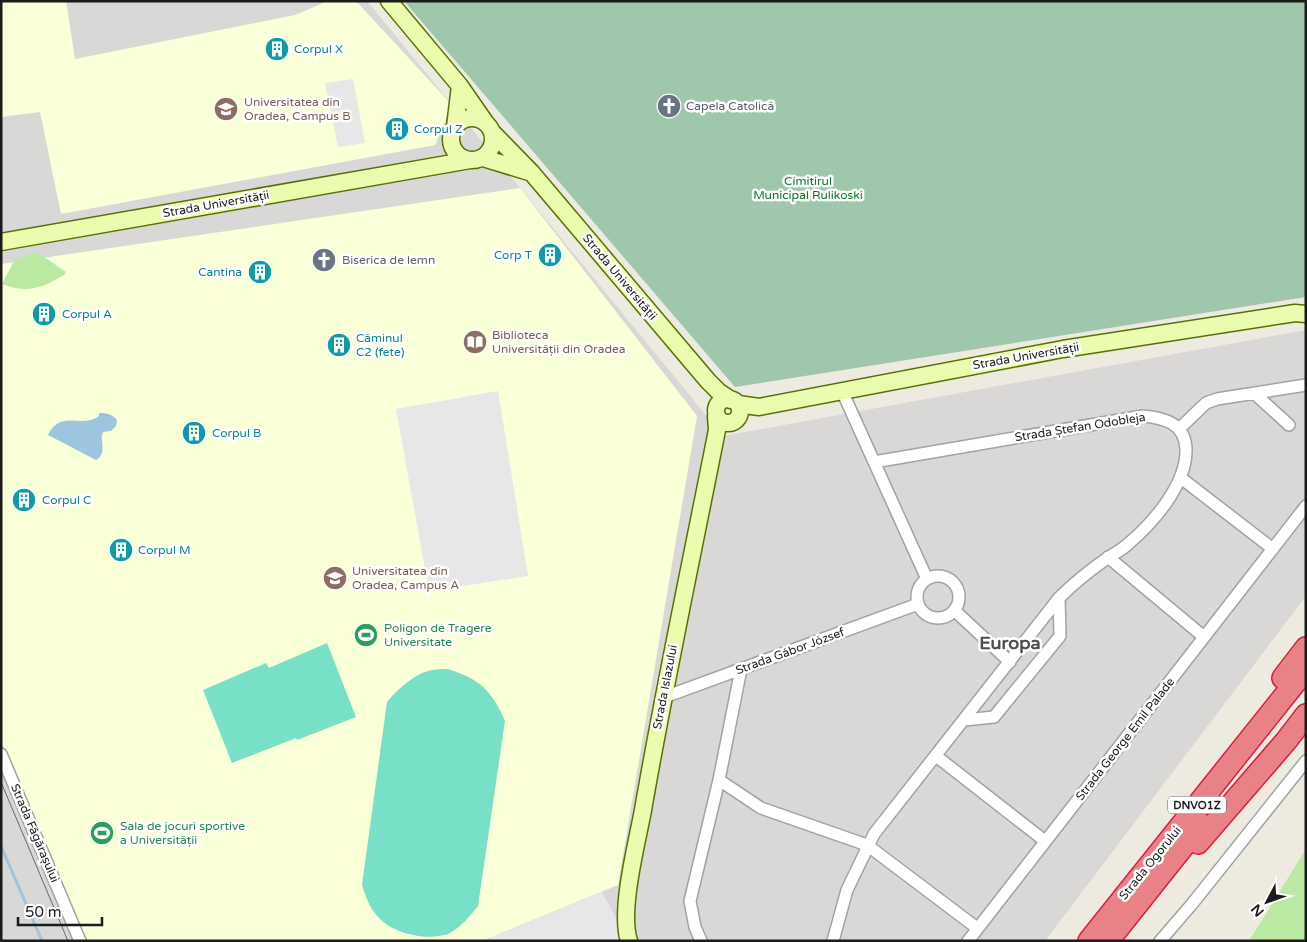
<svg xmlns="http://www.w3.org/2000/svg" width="1307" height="942" font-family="'Varela Round',sans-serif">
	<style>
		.residential { fill: #d9d8d7 }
		.education { fill: #f9ffd6 }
		.grass { fill: #baeaa2 }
		.cemetery { fill: #9fc7ab }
		.pitch { fill: #79e0c8 }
		.parking { fill: #e7e7e7 }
		.water { fill: #9dc5dd }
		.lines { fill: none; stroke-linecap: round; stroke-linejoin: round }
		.stream { stroke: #9dc5dd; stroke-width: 3 }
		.street-casing { stroke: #a2a2a2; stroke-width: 14 }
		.secondary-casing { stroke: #557201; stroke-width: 19 }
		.highway-casing { stroke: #db1c41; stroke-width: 24 }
		.street { stroke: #fff; stroke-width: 11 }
		.secondary { stroke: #ecfcaf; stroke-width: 16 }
		.highway { stroke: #e98286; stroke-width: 21 }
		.tram { stroke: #696969; stroke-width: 1 }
		.labels { text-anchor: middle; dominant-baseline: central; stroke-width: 5; stroke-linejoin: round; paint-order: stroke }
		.shield { fill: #fff; stroke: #5f5f5f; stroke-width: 1 }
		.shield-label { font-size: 11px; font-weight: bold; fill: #1b1b1b }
		.culture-label { font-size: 12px; fill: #0d838f; stroke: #fff; text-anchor: start }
		.education-label { font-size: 12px; fill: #785e54; stroke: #fff; text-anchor: start }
		.worship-label { font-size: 12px; fill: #5b616d; stroke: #fff; text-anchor: start }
		.park-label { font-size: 12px; fill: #077a22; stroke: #fff }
		.street-label { font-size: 12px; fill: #1b1b1b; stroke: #fff }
		.leisure-label { font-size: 12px; fill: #27864d; stroke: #fff; text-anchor: start }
		.district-label { font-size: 18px; font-weight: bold; fill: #4e4e4e; stroke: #fff }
	</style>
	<rect width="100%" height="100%" fill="#edeadf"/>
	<!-- residential -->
	<path class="residential" d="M1,1h366l356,435 583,-106v266l-261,345h-1044z"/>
	<!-- education -->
	<path class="education" d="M1,1h65l9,58 220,-44 33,-14h28l96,104 -17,40 -374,69 -21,-102 -39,5z
		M520,188l177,228 -79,469 -136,56h-397l-84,-200v-477z"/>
	<!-- grass -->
	<path class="grass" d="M37,252l29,20 -2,3c-22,13 -37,19 -62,9l13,-25z
		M1306,849v92h-57z"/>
	<!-- cemetery -->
	<path class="cemetery" d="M404,1h902v296l-571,90z"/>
	<!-- pitch -->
	<path class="pitch" d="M327,643l29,74 -59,23 -1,-2 -64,25 -29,-73 63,-27 3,5z
		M448,669c32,10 44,22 57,52l-27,185c-8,10 -16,20 -28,27 -21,9 -57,1 -72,-16 -9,-10 -12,-20 -16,-32l25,-183c10,-12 28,-29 45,-32 5,-1 11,-1 16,-1z"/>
	<!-- parking -->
	<path class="parking" d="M353,79l12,64 -27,4 -13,-64z
		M498,391l30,185 -99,15 -33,-182z
		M602,892l26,49h-146z"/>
	<!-- water -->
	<path class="water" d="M99,413c8,0 13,1 18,7l-1,6 -5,5 -8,1c-4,10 5,21 -7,28l-48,-25c13,-26 33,-6 51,-19z"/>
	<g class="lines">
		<!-- stream -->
		<path class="stream" d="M1,846l41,95"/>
		<!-- street casing -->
		<g class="street-casing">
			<path id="street" d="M842,391l85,188
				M1255,394l34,31
				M1180,428l26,-25 11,-4 89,-14
				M1181,478l92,71
				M1108,557l96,80
				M917 597a21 21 0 1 1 42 0a21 21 0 1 1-42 0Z
				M955,611l55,51
				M662,698l256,-94
				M964,720l30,-3 66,-81 -1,-38
				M1,754l79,187
				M936,756l109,85
				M719,780l42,28 106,37 110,83
				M701,941l-6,-14 -5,-26 29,-121 22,-111
				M833,941l14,-51 27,-56 185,-236c15,-15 30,-27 47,-39 7,-5 16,-9 22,-15 26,-22 59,-60 58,-95 -1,-26 -22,-31 -43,-33l-269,46
				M968,941l338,-435
				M1160,941l32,-37 114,-143"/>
		</g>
		<!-- secondary casing -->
		<g class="secondary-casing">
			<path id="secondary" d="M389,1l71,85 25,36
				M451 139a21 21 0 1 1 42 0a21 21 0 1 1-42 0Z
				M455,127l5,-41
				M492,132l39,40 177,209 11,11 12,8
				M483,158l46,14
				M1,242l469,-82
				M716 411a12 12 0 1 1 24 0a12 12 0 1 1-24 0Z
				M738,404l21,3 304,-58 232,-36 11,1
				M629,941c-10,-31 8,-98 14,-131 22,-127 49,-253 74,-380l-1,-14"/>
		</g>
		<!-- highway casing -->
		<g class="highway-casing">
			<path id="highway" d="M1283,678l23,-30
				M1198,843l88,-102 20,-26
				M1089,941l217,-272
				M1108,941l93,-117"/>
		</g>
		<!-- street -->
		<use href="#street" class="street"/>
		<!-- secondary -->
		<use href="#secondary" class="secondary"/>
		<!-- highway -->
		<use href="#highway" class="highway"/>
		<!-- tram -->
		<path class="tram" d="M1,782l67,159"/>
	</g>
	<!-- icons -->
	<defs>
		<g id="building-disc" transform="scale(1.25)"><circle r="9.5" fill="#0f9aa8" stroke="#fff"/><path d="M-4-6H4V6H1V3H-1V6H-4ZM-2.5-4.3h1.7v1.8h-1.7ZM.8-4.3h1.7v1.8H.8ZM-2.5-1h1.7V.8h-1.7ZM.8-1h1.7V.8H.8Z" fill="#fff"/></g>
		<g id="church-disc" transform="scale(1.25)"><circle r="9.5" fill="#6b7280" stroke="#fff"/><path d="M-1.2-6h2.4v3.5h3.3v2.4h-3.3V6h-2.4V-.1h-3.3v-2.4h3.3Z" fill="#fff"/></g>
		<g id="university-disc" transform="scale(1.25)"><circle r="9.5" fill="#8d6e63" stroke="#fff"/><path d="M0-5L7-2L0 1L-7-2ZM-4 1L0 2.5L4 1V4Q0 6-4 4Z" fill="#fff"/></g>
		<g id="library-disc" transform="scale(1.25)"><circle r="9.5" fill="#8d6e63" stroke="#fff"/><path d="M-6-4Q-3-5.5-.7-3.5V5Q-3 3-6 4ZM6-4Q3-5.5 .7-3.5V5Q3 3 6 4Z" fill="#fff"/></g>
		<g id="stadium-disc" transform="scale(1.25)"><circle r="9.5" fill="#2e9e5b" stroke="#fff"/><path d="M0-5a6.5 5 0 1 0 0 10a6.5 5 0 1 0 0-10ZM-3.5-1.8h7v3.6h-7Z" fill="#fff"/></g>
	</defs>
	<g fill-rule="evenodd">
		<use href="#building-disc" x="277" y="49"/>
		<use href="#church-disc" x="669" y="106"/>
		<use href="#university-disc" x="226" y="109"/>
		<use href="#building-disc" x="397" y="129"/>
		<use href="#building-disc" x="550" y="255"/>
		<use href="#church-disc" x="324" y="260"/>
		<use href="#building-disc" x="260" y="272"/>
		<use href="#building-disc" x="44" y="314"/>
		<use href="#library-disc" x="475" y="342"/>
		<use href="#building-disc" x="339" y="345"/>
		<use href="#building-disc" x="194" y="433"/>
		<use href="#building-disc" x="24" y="500"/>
		<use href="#building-disc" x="121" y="550"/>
		<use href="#university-disc" x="335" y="578"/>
		<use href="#stadium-disc" x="366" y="635"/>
		<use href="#stadium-disc" x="102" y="833"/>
	</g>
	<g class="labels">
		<!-- shield labels -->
		<rect class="shield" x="1168" y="796.5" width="58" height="17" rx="4"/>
		<g class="shield-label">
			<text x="1197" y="805">DNVO1Z</text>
		</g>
		<!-- culture labels -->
		<g class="culture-label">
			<text x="294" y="49">Corpul X</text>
			<text x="414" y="129">Corpul Z</text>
			<text x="532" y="255" text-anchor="end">Corp T</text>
			<text x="242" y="272" text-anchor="end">Cantina</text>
			<text x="62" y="314">Corpul A</text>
			<text x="356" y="338">Căminul<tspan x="356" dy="14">C2 (fete)</tspan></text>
			<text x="212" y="433">Corpul B</text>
			<text x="42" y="500">Corpul C</text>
			<text x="138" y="550">Corpul M</text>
		</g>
		<!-- education labels -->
		<g class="education-label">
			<text x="244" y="102">Universitatea din<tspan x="244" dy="14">Oradea, Campus B</tspan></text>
			<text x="492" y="335">Biblioteca<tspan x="492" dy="14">Universității din Oradea</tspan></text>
			<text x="352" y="571">Universitatea din<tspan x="352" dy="14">Oradea, Campus A</tspan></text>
		</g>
		<!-- worship labels -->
		<g class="worship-label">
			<text x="686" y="106">Capela Catolică</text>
			<text x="342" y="260">Biserica de lemn</text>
		</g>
		<!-- park labels -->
		<g class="park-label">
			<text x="808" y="181">Cimitirul<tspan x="808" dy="14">Municipal Rulikoski</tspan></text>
		</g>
		<!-- street labels -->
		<g class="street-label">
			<text transform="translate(216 204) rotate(-10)">Strada Universității</text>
			<text transform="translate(620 277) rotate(50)">Strada Universității</text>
			<text transform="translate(1026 356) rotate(-10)">Strada Universității</text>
			<text transform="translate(1080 427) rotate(-9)">Strada Ștefan Odobleja</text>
			<text transform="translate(790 651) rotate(-20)">Strada Gábor József</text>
			<text transform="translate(665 687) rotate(-79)">Strada Islazului</text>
			<text transform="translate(1125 739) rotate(-52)">Strada George Emil Palade</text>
			<text transform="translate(35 833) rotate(67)">Strada Făgărașului</text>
			<text transform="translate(1150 863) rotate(-51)">Strada Ogorului</text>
		</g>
		<!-- leisure labels -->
		<g class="leisure-label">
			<text x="384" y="628">Poligon de Tragere<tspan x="384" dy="14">Universitate</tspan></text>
			<text x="120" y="826">Sala de jocuri sportive<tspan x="120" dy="14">a Universității</tspan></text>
		</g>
		<!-- district labels -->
		<g class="district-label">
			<text x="1010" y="643">Europa</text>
		</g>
	</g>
	<!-- border -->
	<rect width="1307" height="942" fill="none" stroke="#1b1b1b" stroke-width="5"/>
	<!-- north arrow -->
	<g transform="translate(1267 902) rotate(229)" stroke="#ffffff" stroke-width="4" paint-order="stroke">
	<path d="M0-4L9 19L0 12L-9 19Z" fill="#1b1b1b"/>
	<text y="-8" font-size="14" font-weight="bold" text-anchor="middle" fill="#1b1b1b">N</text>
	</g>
	<!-- scale -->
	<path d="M18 917v8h84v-8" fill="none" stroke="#1b1b1b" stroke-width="2.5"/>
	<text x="25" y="917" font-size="15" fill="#1b1b1b" stroke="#ffffff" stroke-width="4" paint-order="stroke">50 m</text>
</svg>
